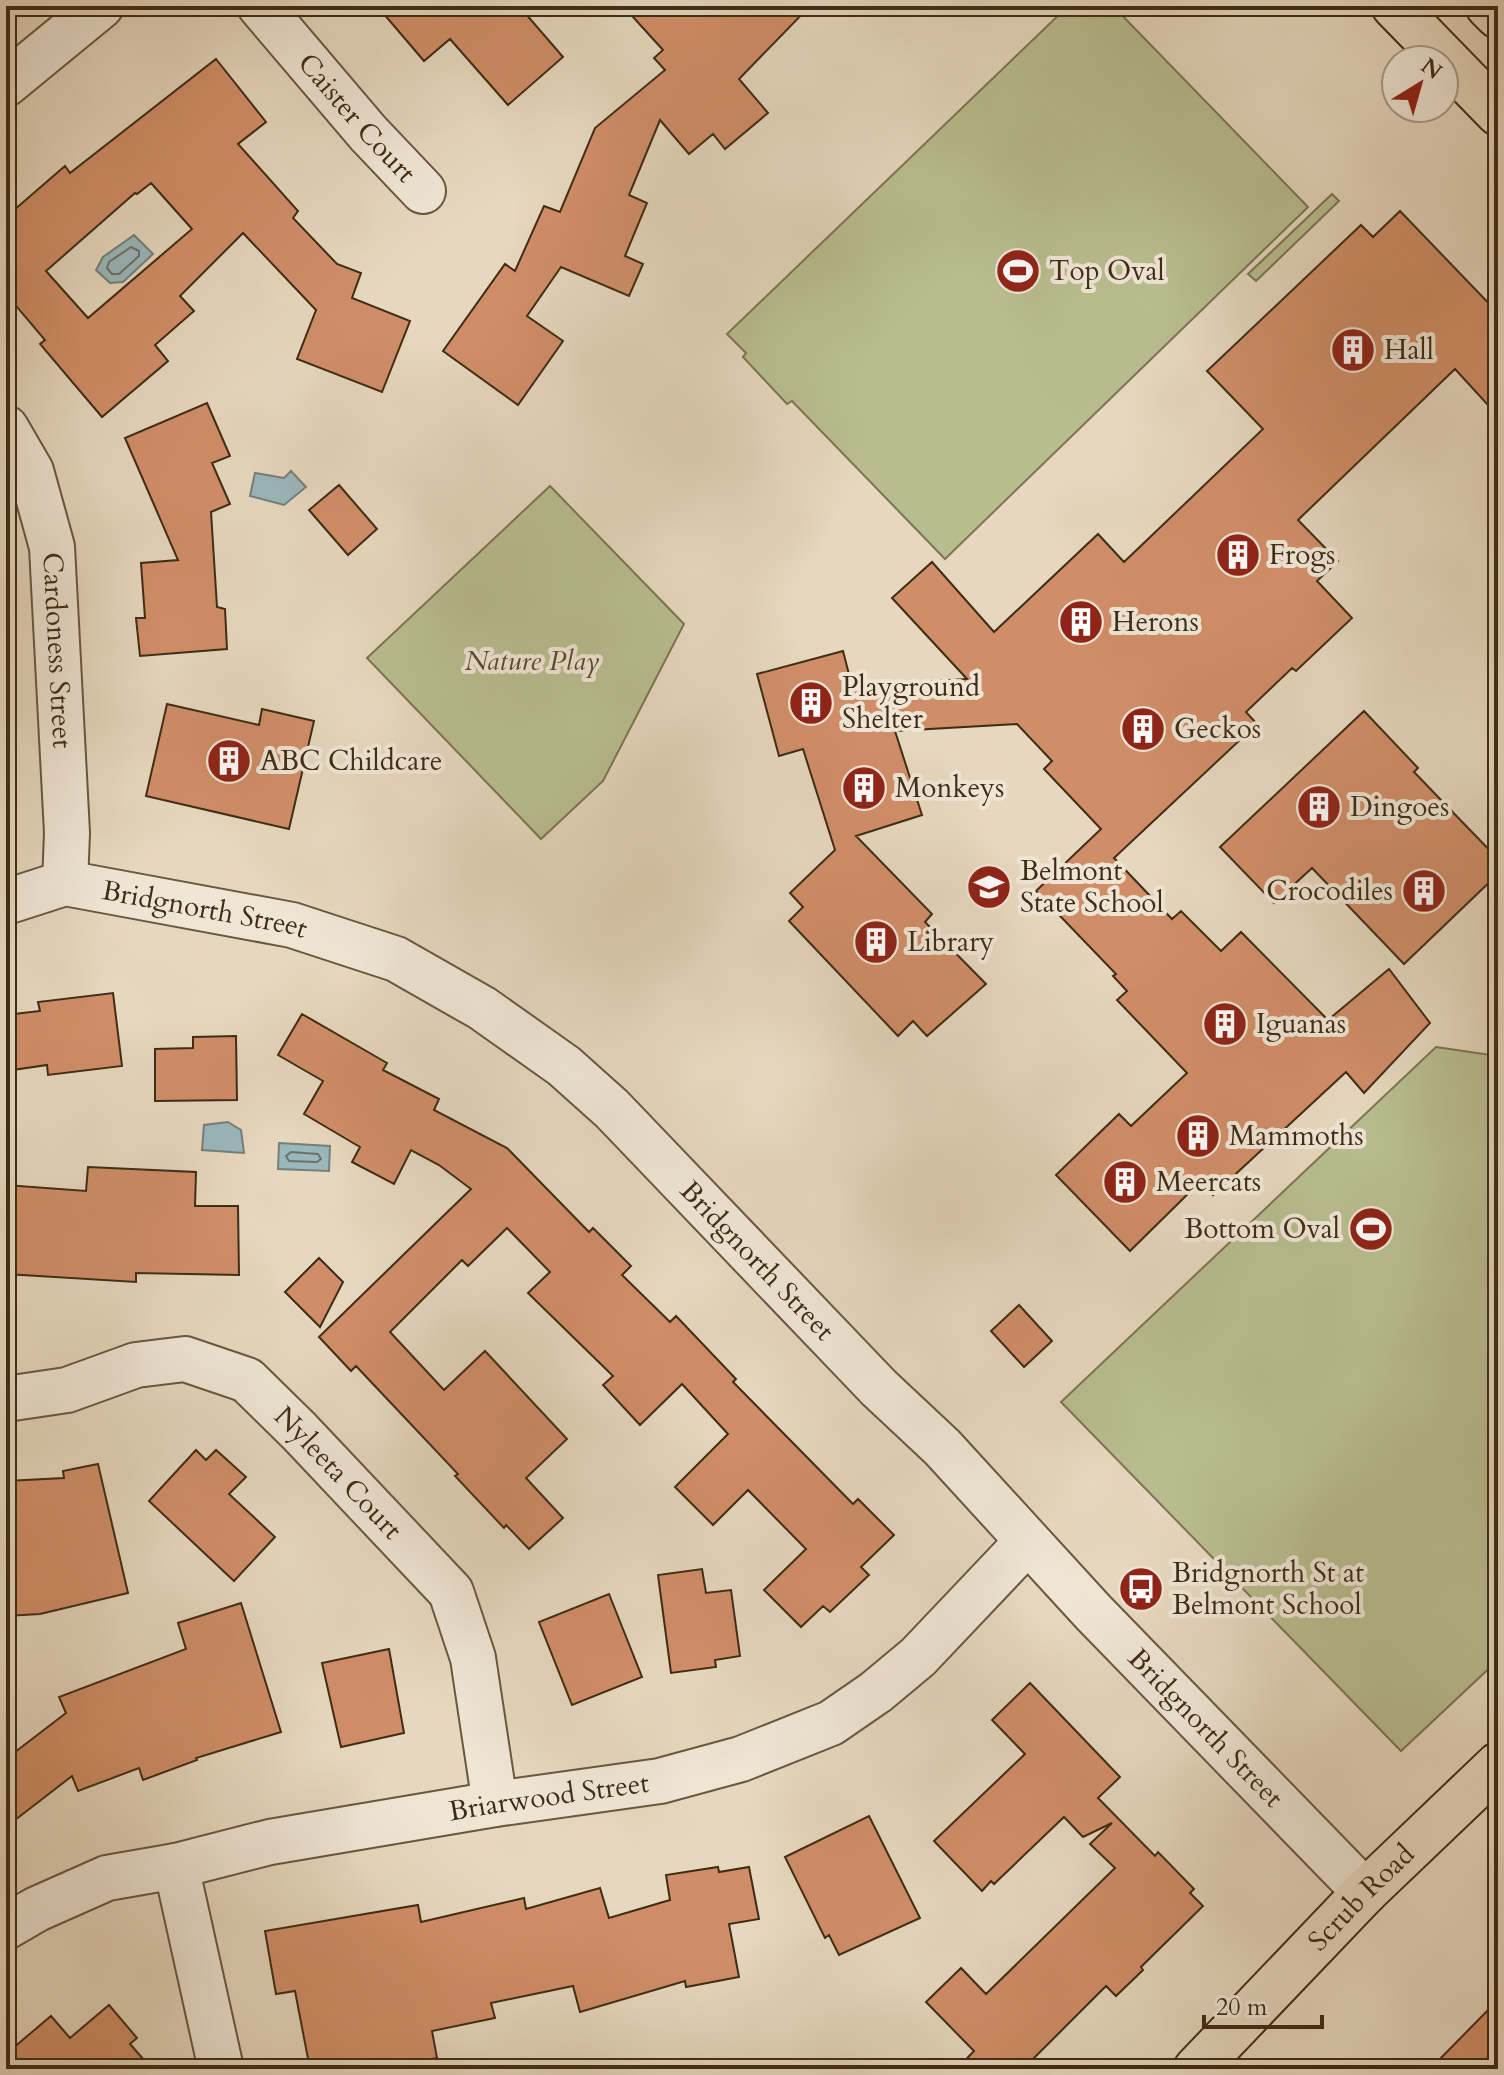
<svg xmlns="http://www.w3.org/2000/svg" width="1504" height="2075" font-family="Cardo,serif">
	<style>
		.green { fill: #b8bd8f; stroke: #7c7452; stroke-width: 2 }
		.water { fill: #9ab7bc; stroke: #767f79; stroke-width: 2 }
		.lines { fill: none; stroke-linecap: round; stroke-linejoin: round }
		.shore { stroke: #6c7268; stroke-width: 2 }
		.building { fill: #d08e68; stroke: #3f2c15; stroke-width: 2; fill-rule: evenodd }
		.minor-casing { stroke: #69573f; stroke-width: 48 }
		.major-casing { stroke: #3f2c15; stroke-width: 48 }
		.highway-casing { stroke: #3f2c15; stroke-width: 48 }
		.minor { stroke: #efe5d5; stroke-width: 44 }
		.major { stroke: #e6d7be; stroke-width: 44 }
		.highway { stroke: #e6d7be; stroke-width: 44 }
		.labels { text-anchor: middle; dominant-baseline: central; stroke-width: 8; stroke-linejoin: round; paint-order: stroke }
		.street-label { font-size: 28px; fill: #3f2c15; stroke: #efe5d5 }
		.poi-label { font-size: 28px; fill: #3f2c15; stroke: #efe5d5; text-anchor: start }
		.park-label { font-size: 28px; font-style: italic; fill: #57492d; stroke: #efe5d5 }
	</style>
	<rect width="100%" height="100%" fill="#e6d7be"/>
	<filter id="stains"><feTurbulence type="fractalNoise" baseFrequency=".0025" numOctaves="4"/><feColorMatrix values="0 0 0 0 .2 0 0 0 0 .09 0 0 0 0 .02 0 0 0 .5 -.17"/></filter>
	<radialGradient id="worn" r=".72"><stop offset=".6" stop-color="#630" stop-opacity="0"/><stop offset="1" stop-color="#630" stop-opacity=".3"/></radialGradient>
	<!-- green -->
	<path class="green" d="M1068,6h45l195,201 -363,352 -153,-158 -5,3 -44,-47 3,-4 -19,-19z
		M1332,194l7,7 -83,80 -8,-7z
		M550,486l134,138 -81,157 -62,58 -174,-181z
		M1436,1047l62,9v604l-97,91 -340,-349z"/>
	<!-- water -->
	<path class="water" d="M134,235l19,19 -30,28 -13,1 -14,-13 7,-13z
		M291,471l15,16 -22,18 -34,-9 5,-23 29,5z
		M228,1122l13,8 3,23 -42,-3 2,-25z
		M279,1143l51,3 -1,25 -51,-2z"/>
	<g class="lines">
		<!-- shore -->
		<path class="shore" d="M131,247l8,4v5l-20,18h-7l-5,-6 2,-6z
			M291,1152l27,2 3,5 -4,3 -28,-1 -3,-5z"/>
	</g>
	<!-- building -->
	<path class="building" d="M377,6h142l44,51 -55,48 -58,-66 -26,22z
		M623,6h187l-71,73 29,34 -43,36 -12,-15 -24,20 -29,-34 -31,75 18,8 -22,53 18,8 -14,32 -68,-29 -34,49 36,25 -45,64 -75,-54 62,-87 10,7 29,-65 16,6 35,-84 70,-58 -11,-12 9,-8z
		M216,59l50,63 -28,22 60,67 -5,7 44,46 24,9 -9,25 58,23 -28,71 -85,-33 19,-49 -73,-77 -63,63 14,15 -39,34 13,16 -66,56 -62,-73 5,-4 -39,-46v-77l59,-51 5,7zM151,183l41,46 -104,89 -42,-47 89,-78 2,1z
		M1400,211l98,102v103l-43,-47 -157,151 40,41 -21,20 35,37 -56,53 -4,-3 -46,44 11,12 -143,134 58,61 9,-8 40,40 20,-19 87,88 61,-51 41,54 -66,70 -18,-21 -133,123 -13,-13 -70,69 -74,-76 63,-61 12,12 56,-53 -70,-73 10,-9 -14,-15 3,-2 -80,-83 65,-62 -57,-60 8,-8 -35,-37 -122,7 27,84 -66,21 76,78 -7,8 61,62 -59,52 -14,-15 -15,15 -109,-115 14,-14 -13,-14 45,-43 -32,-101 -24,7 -22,-82 86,-23 9,35 115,-7 -75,-81 40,-36 62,70 104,-98 26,28 139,-133 -56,-58 154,-146 12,12z
		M207,403l23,53 -18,7 18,41 -19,8 6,95 8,2 2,40 -87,7 -4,-38h9l-4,-55 37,-3 -53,-122z
		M339,485l38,44 -29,26 -39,-45z
		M167,704l92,21 3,-16 52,12 -25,108 -143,-33z
		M1364,711l54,57 -4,4 84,87v15l-94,90 -92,-96 -38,35 -54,-56z
		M113,993l9,73 -74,9 -1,-10 -41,6v-56l34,-4 -2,-9z
		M302,1014l85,49 -4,7 56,29 -5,11 73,38 82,84 4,-4 38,38 -9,9 48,47 6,-6 60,63 -3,3 120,122 5,-5 36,36 -33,32 8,8 -39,37 -7,-6 -22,21 -37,-37 42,-41 -58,-59 -35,35 -38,-38 53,-53 -46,-50 -42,41 -37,-40 10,-9 -85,-83 22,-21 -43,-44 -39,38 -6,-6 -72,72 54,58 41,-39 82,88 -41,39 37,40 -34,31 -23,-24 -2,3 -49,-52 3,-2 -102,-108 -5,5 -32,-34 152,-148 -32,-24 -28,-15 -17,34 -42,-22 8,-15 -56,-33 19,-33 -45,-26z
		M236,1036l1,64 -82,1v-52l38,-1v-11z
		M88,1167l108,5 -1,34h43l1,69 -103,-2v9l-130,-8v-89l80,6z
		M319,1258l24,24 -23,45 -35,-35z
		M1019,1305l33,36 -28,26 -33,-36z
		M196,1450l10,10 10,-10 30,27 -17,17 46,43 -41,44 -85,-80z
		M98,1464l30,129 -88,21 -34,2v-135l58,-3 -1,-7z
		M702,1569l4,24 25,-3 9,66 -25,4 1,7 -45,6 -13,-98z
		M609,1594l33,83 -70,28 -33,-83z
		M241,1603l40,129 -85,26 1,2 -54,20 -4,-12 -61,23 -6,-15 -66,51v-68l60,-46 -7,-16 127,-48 -8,-26z
		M389,1649l15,84 -63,14 -19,-84z
		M1030,1683l90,94 -22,21 57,58 3,-4 36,37 -4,4 13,13 -62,61 2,3 -27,26 -10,-10 -83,83h-66l17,-18 -48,-49 35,-34 25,26 129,-126 -25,-24 22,-21 -29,14 -19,-20 -70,67 -3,-3 -9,10 -48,-50 91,-87 -33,-34z
		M869,1816l51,102 -81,37 -10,-20 -4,3 -40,-81z
		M718,1867l1,5 30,-5 10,52 -30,5 10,53 -53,10 -1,-6 -105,31 -7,-26 -82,17 4,15 -63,13 5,27 -40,8 1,3h-88l-15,-78 -19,3 -11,-63 153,-26 3,17 103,-24 2,11 74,-21 9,30 61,-18 -4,-25z
		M1498,2000v69h-68z
		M109,2005l28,33 -7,6 22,25h-146v-15l45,-38 19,22z"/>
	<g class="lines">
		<!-- minor casing -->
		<g class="minor-casing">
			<g id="minor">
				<path id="s1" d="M260,6l108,127 55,58"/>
				<path d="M6,84l95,-78"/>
				<path id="s2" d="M6,428l25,43 21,76 15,286 -2,50"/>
				<path id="s3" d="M6,902l59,-19 227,42 104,34 86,49 82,58 48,43 267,279 63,59 151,165 272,280"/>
				<path id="s4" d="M6,1399l61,-9 69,-25 49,-6 62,21 52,51 152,161 22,66 22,146"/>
				<path d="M176,1866l45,203"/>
				<path id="s5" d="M6,1927l31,-18 70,-31 69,-12 94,-24 225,-38 165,-23 81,-22 90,-36 45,-31 42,-35 109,-115"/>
			</g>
		</g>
		<!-- major casing -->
		<g class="major-casing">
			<g id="major">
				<path id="s6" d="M1196,2069l169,-177 133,-127"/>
			</g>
		</g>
		<!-- highway casing -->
		<g class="highway-casing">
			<path id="highway" d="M1394,6l104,107
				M1488,6l10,10"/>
		</g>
		<!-- minor -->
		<use href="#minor" class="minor"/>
		<!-- major -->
		<use href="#major" class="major"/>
		<!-- highway -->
		<use href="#highway" class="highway"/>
	</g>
	<!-- icons -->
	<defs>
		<g id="stadium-disc" transform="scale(2.3)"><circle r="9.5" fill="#8f2418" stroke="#efe5d5"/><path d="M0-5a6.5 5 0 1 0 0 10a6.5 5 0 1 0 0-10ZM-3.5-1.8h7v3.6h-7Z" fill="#fff"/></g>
		<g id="building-disc" transform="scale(2.3)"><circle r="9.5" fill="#8f2418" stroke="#efe5d5"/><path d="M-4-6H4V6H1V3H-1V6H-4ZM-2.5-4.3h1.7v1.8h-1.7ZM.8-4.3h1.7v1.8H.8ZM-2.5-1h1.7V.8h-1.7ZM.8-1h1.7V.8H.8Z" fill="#fff"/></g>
		<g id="school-disc" transform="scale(2.3)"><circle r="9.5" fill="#8f2418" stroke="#efe5d5"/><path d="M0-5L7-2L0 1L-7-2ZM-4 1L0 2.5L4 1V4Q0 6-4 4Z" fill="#fff"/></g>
		<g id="bus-disc" transform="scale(2.3)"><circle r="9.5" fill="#8f2418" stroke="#efe5d5"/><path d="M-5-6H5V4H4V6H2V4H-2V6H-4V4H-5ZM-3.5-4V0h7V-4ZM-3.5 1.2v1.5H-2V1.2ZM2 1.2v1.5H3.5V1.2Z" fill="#fff"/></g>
	</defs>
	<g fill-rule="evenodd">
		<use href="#stadium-disc" x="1018" y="271"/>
		<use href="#building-disc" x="1353" y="350"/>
		<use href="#building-disc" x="1238" y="555"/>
		<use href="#building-disc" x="1081" y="622"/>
		<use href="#building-disc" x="811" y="703"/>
		<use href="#building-disc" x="1143" y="729"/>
		<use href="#building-disc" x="229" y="761"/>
		<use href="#building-disc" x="864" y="788"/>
		<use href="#building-disc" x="1319" y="807"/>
		<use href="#school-disc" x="989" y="887"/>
		<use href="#building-disc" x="1424" y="891"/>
		<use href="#building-disc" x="876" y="942"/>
		<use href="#building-disc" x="1225" y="1024"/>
		<use href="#building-disc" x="1198" y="1136"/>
		<use href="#building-disc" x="1125" y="1182"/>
		<use href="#stadium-disc" x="1371" y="1229"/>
		<use href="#bus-disc" x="1141" y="1589"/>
	</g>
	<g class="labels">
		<!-- street labels -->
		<g class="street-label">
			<text stroke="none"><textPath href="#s1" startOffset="148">Caister Court</textPath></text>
			<text stroke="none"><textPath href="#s2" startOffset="232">Cardoness Street</textPath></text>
			<text stroke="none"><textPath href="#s3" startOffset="204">Bridgnorth Street</textPath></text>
			<text stroke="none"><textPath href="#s3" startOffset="876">Bridgnorth Street</textPath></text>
			<text stroke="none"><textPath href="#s4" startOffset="380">Nyleeta Court</textPath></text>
			<text stroke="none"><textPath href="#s3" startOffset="1524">Bridgnorth Street</textPath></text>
			<text stroke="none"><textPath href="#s5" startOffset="562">Briarwood Street</textPath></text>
			<text stroke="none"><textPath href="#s6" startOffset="238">Scrub Road</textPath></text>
		</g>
		<!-- poi labels -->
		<g class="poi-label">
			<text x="1049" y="271">Top Oval</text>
			<text x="1384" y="350">Hall</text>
			<text x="1269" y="555">Frogs</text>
			<text x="1112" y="622">Herons</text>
			<text x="842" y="687">Playground<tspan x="842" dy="32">Shelter</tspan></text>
			<text x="1174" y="729">Geckos</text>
			<text x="260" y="761">ABC Childcare</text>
			<text x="895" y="788">Monkeys</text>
			<text x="1350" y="807">Dingoes</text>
			<text x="1020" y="871">Belmont<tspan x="1020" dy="32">State School</tspan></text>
			<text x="1393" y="891" text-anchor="end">Crocodiles</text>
			<text x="907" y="942">Library</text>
			<text x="1256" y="1024">Iguanas</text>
			<text x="1229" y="1136">Mammoths</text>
			<text x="1156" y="1182">Meercats</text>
			<text x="1340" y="1229" text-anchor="end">Bottom Oval</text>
			<text x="1172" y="1573">Bridgnorth St at<tspan x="1172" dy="32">Belmont School</tspan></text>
		</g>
		<!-- park labels -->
		<g class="park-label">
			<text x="532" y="661">Nature Play</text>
		</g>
	</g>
	<!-- margin -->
	<rect width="1504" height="2075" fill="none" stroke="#e6d7be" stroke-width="32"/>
	<rect x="8" y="8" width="1488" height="2059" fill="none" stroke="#3f2c15" stroke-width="4"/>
	<rect x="16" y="16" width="1472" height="2043" fill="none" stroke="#3f2c15" stroke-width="2"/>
	<!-- north arrow -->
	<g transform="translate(1420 84) rotate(37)"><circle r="38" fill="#efe5d5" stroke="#a99b88" stroke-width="2"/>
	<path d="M0-6L14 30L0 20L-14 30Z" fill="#8f2418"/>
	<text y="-12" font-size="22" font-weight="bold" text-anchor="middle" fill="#3f2c15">N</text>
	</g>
	<!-- scale -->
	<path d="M1204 2015v12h118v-12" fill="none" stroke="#3f2c15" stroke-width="4"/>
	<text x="1216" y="2015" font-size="24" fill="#3f2c15" stroke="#efe5d5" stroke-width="6" paint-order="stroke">20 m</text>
	<rect width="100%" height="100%" filter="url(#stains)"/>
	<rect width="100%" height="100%" fill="url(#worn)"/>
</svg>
